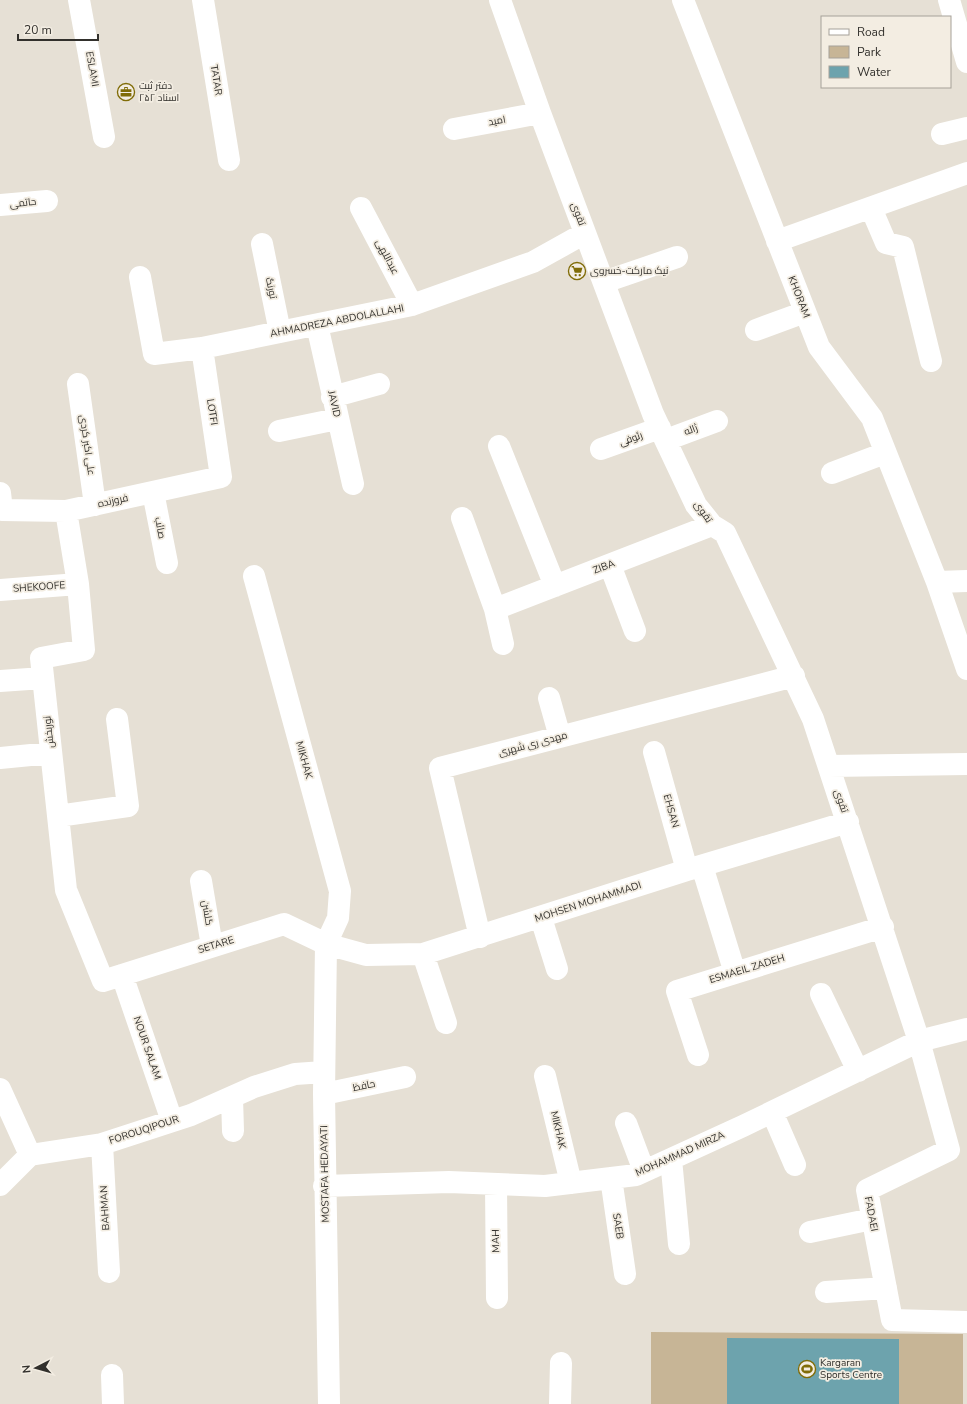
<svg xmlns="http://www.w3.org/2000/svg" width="967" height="1404" font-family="'Nunito Sans',Cairo,sans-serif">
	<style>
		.green { fill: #c7b596 }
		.water { fill: #6da3ad }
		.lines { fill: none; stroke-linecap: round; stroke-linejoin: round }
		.minor { stroke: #fff; stroke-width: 22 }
		.labels { text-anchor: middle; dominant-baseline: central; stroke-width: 3.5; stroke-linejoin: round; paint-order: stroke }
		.street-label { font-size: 10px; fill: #32302c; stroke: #f3ede2 }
		.poi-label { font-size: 10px; fill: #32302c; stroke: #f3ede2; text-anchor: start }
	</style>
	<rect width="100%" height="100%" fill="#e6e0d5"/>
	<!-- green -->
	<path class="green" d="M651,1332l312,2v70h-312z"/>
	<!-- water -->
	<path class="water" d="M727,1338l172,1v65h-172z"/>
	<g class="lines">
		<!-- minor -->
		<path class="minor" d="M79,0l25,137
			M203,0l26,160
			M500,0l40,113 113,301 43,91 16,20 13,8 88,186 106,322 30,109 -82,40 25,130 75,2
			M683,0l136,347 53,71 65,164 30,87
			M949,0l18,62
			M454,129l86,-16
			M942,134l25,-6
			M0,205l47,-4
			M361,208l51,97
			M871,208l15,35 17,4 28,114
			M777,241l190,-68
			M262,244l18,88
			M140,277l14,77 48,-6 210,-43 121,-43 52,-29
			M604,282l73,-25
			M317,325l36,159
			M756,330l49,-18
			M78,384l17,121
			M332,397l47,-13
			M279,431l58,-12
			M666,440l51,-19
			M499,446l56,140
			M601,449l59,-21
			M832,473l53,-20
			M153,492l14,71
			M0,493l2,17 64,1 155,-34 -19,-129
			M66,511l12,73 6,66 -43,8 25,232 37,91 181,-57 42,20 40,11 57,-1 264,-84 161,-48
			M462,518l33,91 8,35
			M610,565l25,66
			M254,576l86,315 -2,27 -12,26 -2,150 5,310
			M937,582l30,-1
			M0,590l78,-6
			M495,609l217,-84
			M0,681l43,-3
			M549,698l11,39
			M654,752l33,118
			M0,758l51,-5
			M829,766l138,-2
			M58,816l70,-10 -11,-87
			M702,866l33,107
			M201,881l11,65
			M541,918l16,51
			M480,937l-40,-169 354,-92
			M423,954l23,69
			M122,975l50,146
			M821,994l37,77
			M698,1055l-21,-64 206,-64
			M545,1076l26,107
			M0,1089l30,66 72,-11 89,-29 63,-28 41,-13 29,-2
			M324,1094l81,-17
			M232,1097l1,34
			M772,1112l23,53
			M626,1123l18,48
			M102,1144l7,128
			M671,1159l8,85
			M611,1178l14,96
			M496,1184l1,114
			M0,1185l30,-30
			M324,1186l125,-4 96,4 91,-11 107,-49 176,-85 48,-12
			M810,1232l62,-13
			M826,1292l60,-4
			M112,1375l1,29
			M560,1404l1,-41"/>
	</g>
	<!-- icons -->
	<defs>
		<g id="office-ring" transform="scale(0.9)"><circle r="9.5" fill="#f3ede2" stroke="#806c07" stroke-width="1.5"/><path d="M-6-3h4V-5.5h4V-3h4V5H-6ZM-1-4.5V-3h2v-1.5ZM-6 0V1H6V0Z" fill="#806c07"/></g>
		<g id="supermarket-ring" transform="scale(0.9)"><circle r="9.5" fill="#f3ede2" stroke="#806c07" stroke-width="1.5"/><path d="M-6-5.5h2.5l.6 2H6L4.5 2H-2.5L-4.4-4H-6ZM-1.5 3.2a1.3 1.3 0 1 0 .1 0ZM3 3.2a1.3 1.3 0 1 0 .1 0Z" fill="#806c07"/></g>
		<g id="stadium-ring" transform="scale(0.9)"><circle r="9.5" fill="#f3ede2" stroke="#806c07" stroke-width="1.5"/><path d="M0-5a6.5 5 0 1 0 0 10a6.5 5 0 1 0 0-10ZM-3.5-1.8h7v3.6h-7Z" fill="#806c07"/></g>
	</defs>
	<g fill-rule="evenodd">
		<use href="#office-ring" x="126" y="92"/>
		<use href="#supermarket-ring" x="577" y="271"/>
		<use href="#stadium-ring" x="807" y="1369"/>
	</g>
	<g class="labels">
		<!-- street labels -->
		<g class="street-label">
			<text transform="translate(92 69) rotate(80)">ESLAMI</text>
			<text transform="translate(216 80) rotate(81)">TATAR</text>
			<text transform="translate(497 121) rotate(-10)">امید</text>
			<text transform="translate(23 203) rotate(-6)">حاتمی</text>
			<text transform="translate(578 214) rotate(69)">تقوی</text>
			<text transform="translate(387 257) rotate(62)">عبداللهی</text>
			<text transform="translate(271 288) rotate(78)">تورنگ</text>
			<text transform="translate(799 297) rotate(69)">KHORAM</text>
			<text transform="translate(337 321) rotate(-11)">AHMADREZA ABDOLALLAHI</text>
			<text transform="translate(334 404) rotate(77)">JAVID</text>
			<text transform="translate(212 412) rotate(81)">LOTFI</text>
			<text transform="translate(691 430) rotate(-21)">ژاله</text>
			<text transform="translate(631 439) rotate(-20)">رئوفی</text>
			<text transform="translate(87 445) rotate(82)">علی اکبر کردی</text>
			<text transform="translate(113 501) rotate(-12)">فروزنده</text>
			<text transform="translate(703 512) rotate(55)">تقوی</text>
			<text transform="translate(160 528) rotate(79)">صائب</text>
			<text transform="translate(604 567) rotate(-21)">ZIBA</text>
			<text transform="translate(39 587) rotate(-4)">SHEKOOFE</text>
			<text transform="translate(49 732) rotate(-96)">نوربخش</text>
			<text transform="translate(533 744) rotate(-15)">مهدی ری شهری</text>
			<text transform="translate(304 760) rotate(75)">MIKHAK</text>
			<text transform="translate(841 801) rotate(71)">تقوی</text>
			<text transform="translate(671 811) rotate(74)">EHSAN</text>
			<text transform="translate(588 902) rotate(-18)">MOHSEN MOHAMMADI</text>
			<text transform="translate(207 913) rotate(81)">گلشن</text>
			<text transform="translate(216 945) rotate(-17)">SETARE</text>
			<text transform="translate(747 969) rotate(-17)">ESMAEIL ZADEH</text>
			<text transform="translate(147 1048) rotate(71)">NOUR SALAM</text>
			<text transform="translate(364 1086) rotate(-12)">حافظ</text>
			<text transform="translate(144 1130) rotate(-18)">FOROUQIPOUR</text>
			<text transform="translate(558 1130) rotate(77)">MIKHAK</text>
			<text transform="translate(680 1154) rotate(-24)">MOHAMMAD MIRZA</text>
			<text transform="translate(325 1174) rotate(-91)">MOSTAFA HEDAYATI</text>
			<text transform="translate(105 1208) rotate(-93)">BAHMAN</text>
			<text transform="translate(871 1214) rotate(79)">FADAEI</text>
			<text transform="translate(618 1226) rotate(81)">SAEB</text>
			<text transform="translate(496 1241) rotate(-91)">MAH</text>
		</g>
		<!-- poi labels -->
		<g class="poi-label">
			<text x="139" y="86">دفتر ثبت<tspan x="139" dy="12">اسناد ۲۵۲</tspan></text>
			<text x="590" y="271">نیک مارکت-خسروی</text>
			<text x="820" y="1363">Kargaran<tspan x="820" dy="12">Sports Centre</tspan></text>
		</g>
	</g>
	<!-- legend -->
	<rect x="821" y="16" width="130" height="72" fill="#f3ede2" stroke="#a6a199"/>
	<rect x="829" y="29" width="20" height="6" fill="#ffffff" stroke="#a6a199"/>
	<text x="857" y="36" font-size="12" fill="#32302c">Road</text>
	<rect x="829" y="46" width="20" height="12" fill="#c7b596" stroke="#a6a199"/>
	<text x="857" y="56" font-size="12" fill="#32302c">Park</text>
	<rect x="829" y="66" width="20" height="12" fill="#6da3ad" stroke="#a6a199"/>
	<text x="857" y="76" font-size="12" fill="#32302c">Water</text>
	<!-- north arrow -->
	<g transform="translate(36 1368) rotate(264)" stroke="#f3ede2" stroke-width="3" paint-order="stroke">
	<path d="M0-3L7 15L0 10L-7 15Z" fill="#32302c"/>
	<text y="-6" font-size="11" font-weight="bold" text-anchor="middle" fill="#32302c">N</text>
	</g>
	<!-- scale -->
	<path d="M18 34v6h80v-6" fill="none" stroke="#32302c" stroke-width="2"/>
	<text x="24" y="34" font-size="12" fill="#32302c" stroke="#f3ede2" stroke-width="3" paint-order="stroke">20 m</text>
</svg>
